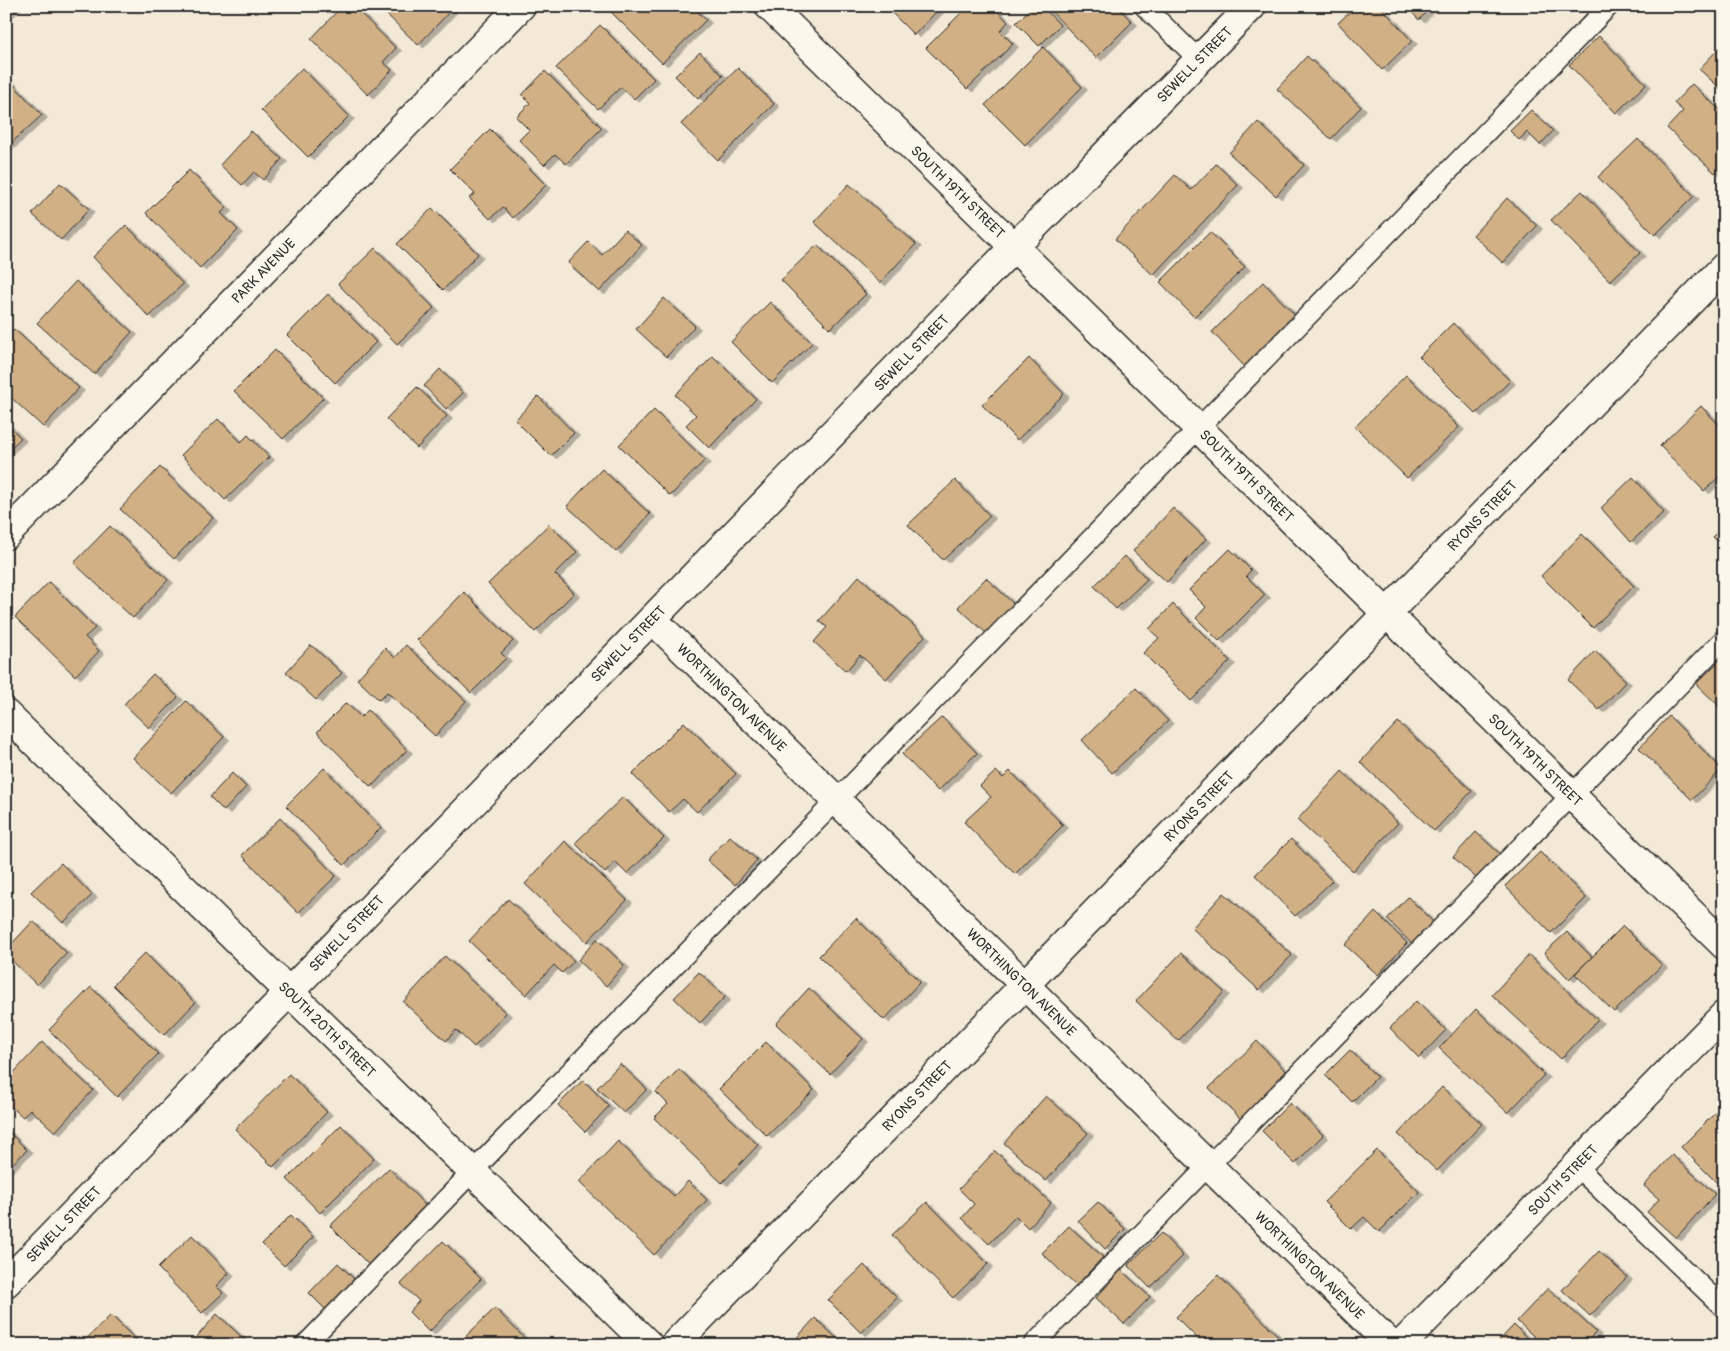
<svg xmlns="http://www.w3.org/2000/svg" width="1730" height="1351" font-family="Pangolin,sans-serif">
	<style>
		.building { fill: #d2b085; stroke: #2b2b2b; filter: url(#shadow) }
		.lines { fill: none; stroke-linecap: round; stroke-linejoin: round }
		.service-casing { stroke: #2b2b2b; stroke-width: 22 }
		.minor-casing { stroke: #2b2b2b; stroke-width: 31 }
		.secondary-casing { stroke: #2b2b2b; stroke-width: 31 }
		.service { stroke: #fbf7ec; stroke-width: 19 }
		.minor { stroke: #fbf7ec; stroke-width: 28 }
		.secondary { stroke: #fbf7ec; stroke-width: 28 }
		.labels { text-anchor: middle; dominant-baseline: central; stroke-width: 4.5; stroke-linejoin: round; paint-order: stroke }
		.street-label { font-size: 14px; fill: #2b2b2b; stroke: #fbf7ec }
	</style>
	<defs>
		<filter id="shadow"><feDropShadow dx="5.5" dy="3" stdDeviation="0" flood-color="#0004"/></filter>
	</defs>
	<rect width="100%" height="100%" fill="#f3e9d7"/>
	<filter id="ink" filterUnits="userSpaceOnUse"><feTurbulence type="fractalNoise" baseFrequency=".02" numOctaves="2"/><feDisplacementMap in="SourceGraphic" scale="10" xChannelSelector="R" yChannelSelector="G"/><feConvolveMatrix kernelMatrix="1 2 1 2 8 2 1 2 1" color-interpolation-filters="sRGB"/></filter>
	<g filter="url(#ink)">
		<!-- building -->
		<path class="building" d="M6,6h10l-10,10z
			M342,6h11l43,42 -13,14 9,8 -24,25 -57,-56z
			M378,6h77l-37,39z
			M609,6h83l14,14 -44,43 -55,-55z
			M885,6h57l-28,29z
			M968,6h25l15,16 -8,9 13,13 -46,45 -41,-41z
			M1033,6h9l18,19 -21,21 -23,-23z
			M1046,6h71l15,16 -36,36z
			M1356,6h24l32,35 -30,29 -44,-47z
			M1406,6h26l-13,14z
			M600,25l54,54 -20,20 -13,-12 -23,22 -42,-41z
			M1599,36l47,48 -30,29 -47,-48z
			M1724,43v49l-25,-23z
			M1043,47l39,40 -57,58 -40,-40z
			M700,52l23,24 -25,23 -23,-23z
			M1307,56l54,51 -30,32 -54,-50z
			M302,68l47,48 -41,41 -47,-47z
			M738,68l36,36 -56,56 -37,-36z
			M545,71l57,57 -36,36 -11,-10 -11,11 -25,-25 10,-10 -13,-13 14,-14 -8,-8z
			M8,79l34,36 -36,33v-67z
			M1692,84l32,30v50l-9,9 -48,-45 16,-17 -9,-8z
			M1531,110l22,21 -13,14 -13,-13 -8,8 -9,-9z
			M1258,122l46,43 -28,31 -47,-43z
			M490,129l56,56 -33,33 -10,-11 -13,12 -21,-21 6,-4 -25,-25z
			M251,131l31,28 -19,21 -9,-8 -12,13 -22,-20z
			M1638,139l56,57 -39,39 -57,-58z
			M1216,164l22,21 -85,90 -38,-36 60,-64 16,15z
			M189,170l38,38 -6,5 17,17 -38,38 -54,-55z
			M60,183l29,26 -28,31 -29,-26z
			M849,184l67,60 -36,39 -66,-61z
			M1582,191l58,62 -30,28 -59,-61z
			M1507,198l30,28 -34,37 -30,-28z
			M432,208l46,46 -35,36 -46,-46z
			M126,225l57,59 -34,33 -56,-60z
			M625,230l17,15 -43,47 -31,-29 20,-21 14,13z
			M1210,232l35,35 -51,50 -34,-35z
			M817,245l49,49 -36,35 -49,-49z
			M375,248l59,60 -37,36 -59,-60z
			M76,281l56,51 -38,42 -57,-51z
			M1263,282l33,34 -51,51 -33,-35z
			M328,294l48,48 -41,41 -48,-48z
			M664,298l31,28 -29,31 -30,-28z
			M770,302l42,41 -40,40 -41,-41z
			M1453,323l57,58 -34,33 -57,-57z
			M14,329l65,59 -36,39 -37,-34v-56z
			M275,350l48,48 -40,41 -49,-48z
			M713,356l43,43 -47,49 -23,-23 10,-10 -21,-20z
			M1029,358l35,36 -47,46 -35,-35z
			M440,369l23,24 -17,16 -22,-23z
			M1406,375l53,52 -52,51 -52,-51z
			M417,387l30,29 -30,32 -31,-29z
			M538,396l36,37 -23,23 -36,-36z
			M1701,406l23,24v42l-20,19 -44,-45z
			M654,410l51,50 -35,36 -51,-51z
			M218,419l23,23 7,-7 21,22 -44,43 -44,-45z
			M6,423l15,15 -15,14z
			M160,467l53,51 -39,41 -54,-50z
			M602,469l48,45 -34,38 -49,-46z
			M1633,477l31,35 -33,30 -30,-34z
			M955,480l35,36 -47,44 -35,-35z
			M1173,508l33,31 -39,43 -34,-31z
			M549,524l28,28 -22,22 19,19 -39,39 -47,-48z
			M1724,524v23l-11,-10z
			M110,526l58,54 -35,38 -59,-55z
			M1582,534l52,52 -41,42 -52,-52z
			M1230,549l21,21 -5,6 19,19 -46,46 -23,-23 10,-11 -17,-17z
			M1125,556l22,23 -31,30 -22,-23z
			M859,576l66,60 -39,43 -26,-24 -14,16 -32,-29 13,-15 -8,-6z
			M986,578l29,27 -28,29 -29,-27z
			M49,582l46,46 -10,9 14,14 -24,25 -60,-59z
			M464,592l49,49 -12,12 5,5 -35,35 -54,-53z
			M1173,604l57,57 -39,40 -48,-48 16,-15 -10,-9z
			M311,645l31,28 -26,27 -30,-28z
			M406,645l60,56 -31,35 -48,-44 -8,8 -22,-21 28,-31 10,10z
			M1595,651l31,30 -27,29 -31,-30z
			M1720,660l4,4v41l-3,3 -25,-24z
			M153,674l25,23 -29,31 -25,-24z
			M1136,688l32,33 -56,52 -30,-33z
			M186,701l38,36 -53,56 -38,-35z
			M346,703l15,14 7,-7 39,40 -36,37 -54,-55z
			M1669,716l53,53 -30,31 -53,-52z
			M942,717l35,36 -39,38 -36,-37z
			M684,722l52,52 -39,38 -14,-13 -14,13 -37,-38z
			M1398,722l74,69 -38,40 -74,-69z
			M324,768l57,60 -37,37 -58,-59z
			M996,771l7,7 7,-7 53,54 -48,49 -51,-52 27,-25 -11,-11z
			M1342,771l56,52 -45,48 -56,-51z
			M232,773l14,14 -22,24 -14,-14z
			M623,797l41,41 -37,36 -12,-12 -10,11 -30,-30z
			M280,818l56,58 -38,37 -56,-58z
			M1476,832l24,22 -23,25 -24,-22z
			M730,836l27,24 -22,25 -28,-25z
			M1291,839l41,42 -37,35 -40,-41z
			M565,841l62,59 -40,42 -62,-58z
			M1540,852l46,46 -35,35 -46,-47z
			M61,863l31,32 -29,28 -32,-31z
			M1224,893l68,62 -33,35 -67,-62z
			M1408,897l26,26 -22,21 -25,-25z
			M508,899l66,62 -12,12 -8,-8 -28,30 -57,-54z
			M1375,912l32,31 -29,32 -33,-30z
			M856,918l64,64 -36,38 -65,-64z
			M33,921l34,32 -30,32 -31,-30v-5z
			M1623,926l39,39 -48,47 -39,-38z
			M1567,932l25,25 -23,22 -25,-26z
			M597,939l27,26 -18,21 -28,-26z
			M145,953l50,50 -31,32 -51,-50z
			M1181,953l43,39 -46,49 -42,-40z
			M1529,955l69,65 -37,39 -69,-64z
			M445,956l61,57 -32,34 -18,-17 -10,11 -43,-39z
			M699,972l26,25 -25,26 -26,-25z
			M91,987l67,67 -41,43 -68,-67z
			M809,988l54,51 -33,35 -54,-50z
			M1416,1001l30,29 -27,28 -29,-30z
			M1476,1009l68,66 -36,38 -69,-65z
			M1257,1041l31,32 -47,46 -32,-31z
			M42,1042l51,48 -38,42 -25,-23 -7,8 -17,-15v-21z
			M766,1042l48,48 -47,46 -48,-47z
			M1350,1050l27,27 -25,25 -27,-27z
			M620,1064l27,25 -23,24 -27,-25z
			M679,1069l79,76 -36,38 -68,-65 14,-14 -12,-12z
			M289,1074l38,38 -54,55 -38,-38z
			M583,1080l26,26 -24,26 -27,-27z
			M1442,1087l40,37 -45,47 -39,-37z
			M1046,1096l42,37 -42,48 -42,-38z
			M1290,1103l33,32 -28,29 -33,-33z
			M1720,1108l4,4v78l-43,-43z
			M341,1125l33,34 -54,54 -33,-34z
			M6,1129l21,21 -21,20z
			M618,1141l56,55 14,-15 19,19 -53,55 -75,-73z
			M1377,1150l42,42 -40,40 -15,-15 -13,12 -27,-27z
			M995,1151l56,52 -23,25 -12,-12 -27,28 -27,-26 12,-14 -15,-15z
			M1672,1155l43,39 -39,44 -29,-26 12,-13 -15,-13z
			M389,1168l38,39 -58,58 -39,-39z
			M927,1202l61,62 -35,34 -61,-63z
			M1098,1202l27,27 -20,20 -27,-28z
			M291,1215l22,22 -29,29 -22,-22z
			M1069,1226l34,31 -27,29 -34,-33z
			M1161,1233l22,23 -33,32 -22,-23z
			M192,1235l37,38 -13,13 7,7 -21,20 -44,-45z
			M443,1241l38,38 -52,53 -20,-20 10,-11 -18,-17z
			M1599,1251l28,26 -37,39 -28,-26z
			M338,1263l19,19 -29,30 -19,-19z
			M864,1265l33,33 -36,35 -33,-33z
			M1121,1270l29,27 -26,27 -28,-26z
			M1218,1275l66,67 -2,3h-78l-28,-28z
			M1548,1288l48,44 -12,13h-41l-26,-24z
			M495,1308l36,37h-66l-4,-4z
			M217,1314l29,27 -3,4h-46l-4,-4z
			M111,1315l30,30h-61z
			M815,1318l29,27h-54z
			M1514,1325l20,20h-39z"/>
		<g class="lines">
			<!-- service casing -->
			<g class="service-casing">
				<path id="service" d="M1144,6l55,54
					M1576,1166l148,142
					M305,1345l194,-201 338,-344 772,-794
					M1033,1345l691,-706"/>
			</g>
			<!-- minor casing -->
			<g class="minor-casing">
				<g id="minor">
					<path id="s1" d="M769,6l955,939"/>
					<path id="s2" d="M6,535l515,-529"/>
					<path id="s3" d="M652,619l739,726"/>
					<path id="s4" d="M6,714l643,631"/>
					<path id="s5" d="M6,1283l1008,-1036 238,-241"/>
					<path id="s6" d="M674,1345l1050,-1078"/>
				</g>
			</g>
			<!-- secondary casing -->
			<g class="secondary-casing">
				<g id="secondary">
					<path id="s7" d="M1401,1345l323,-330"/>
				</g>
			</g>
			<!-- service -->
			<use href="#service" class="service"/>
			<!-- minor -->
			<use href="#minor" class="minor"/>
			<!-- secondary -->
			<use href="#secondary" class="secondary"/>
		</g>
	</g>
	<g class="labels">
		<!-- street labels -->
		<g class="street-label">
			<text stroke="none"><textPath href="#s5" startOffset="1702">SEWELL STREET</textPath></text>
			<text stroke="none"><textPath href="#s1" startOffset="265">SOUTH 19TH STREET</textPath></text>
			<text stroke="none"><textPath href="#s2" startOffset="369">PARK AVENUE</textPath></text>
			<text stroke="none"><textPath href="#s5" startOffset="1298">SEWELL STREET</textPath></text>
			<text stroke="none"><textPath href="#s1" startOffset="670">SOUTH 19TH STREET</textPath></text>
			<text stroke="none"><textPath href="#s6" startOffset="1158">RYONS STREET</textPath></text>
			<text stroke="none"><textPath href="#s5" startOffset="892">SEWELL STREET</textPath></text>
			<text stroke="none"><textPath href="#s3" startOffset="112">WORTHINGTON AVENUE</textPath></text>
			<text stroke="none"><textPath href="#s1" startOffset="1075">SOUTH 19TH STREET</textPath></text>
			<text stroke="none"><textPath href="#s6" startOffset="752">RYONS STREET</textPath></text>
			<text stroke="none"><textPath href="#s5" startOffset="488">SEWELL STREET</textPath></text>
			<text stroke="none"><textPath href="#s3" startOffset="518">WORTHINGTON AVENUE</textPath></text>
			<text stroke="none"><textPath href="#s4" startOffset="450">SOUTH 20TH STREET</textPath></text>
			<text stroke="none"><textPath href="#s6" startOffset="348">RYONS STREET</textPath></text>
			<text stroke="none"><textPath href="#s7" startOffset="231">SOUTH STREET</textPath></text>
			<text stroke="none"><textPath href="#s5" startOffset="82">SEWELL STREET</textPath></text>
			<text stroke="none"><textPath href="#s3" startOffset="922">WORTHINGTON AVENUE</textPath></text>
		</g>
	</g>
	<!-- margin -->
	<rect width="1730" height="1351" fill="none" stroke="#fbf7ec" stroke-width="25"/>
	<rect x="12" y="12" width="1705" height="1326" fill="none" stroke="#2b2b2b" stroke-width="2" filter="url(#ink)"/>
</svg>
